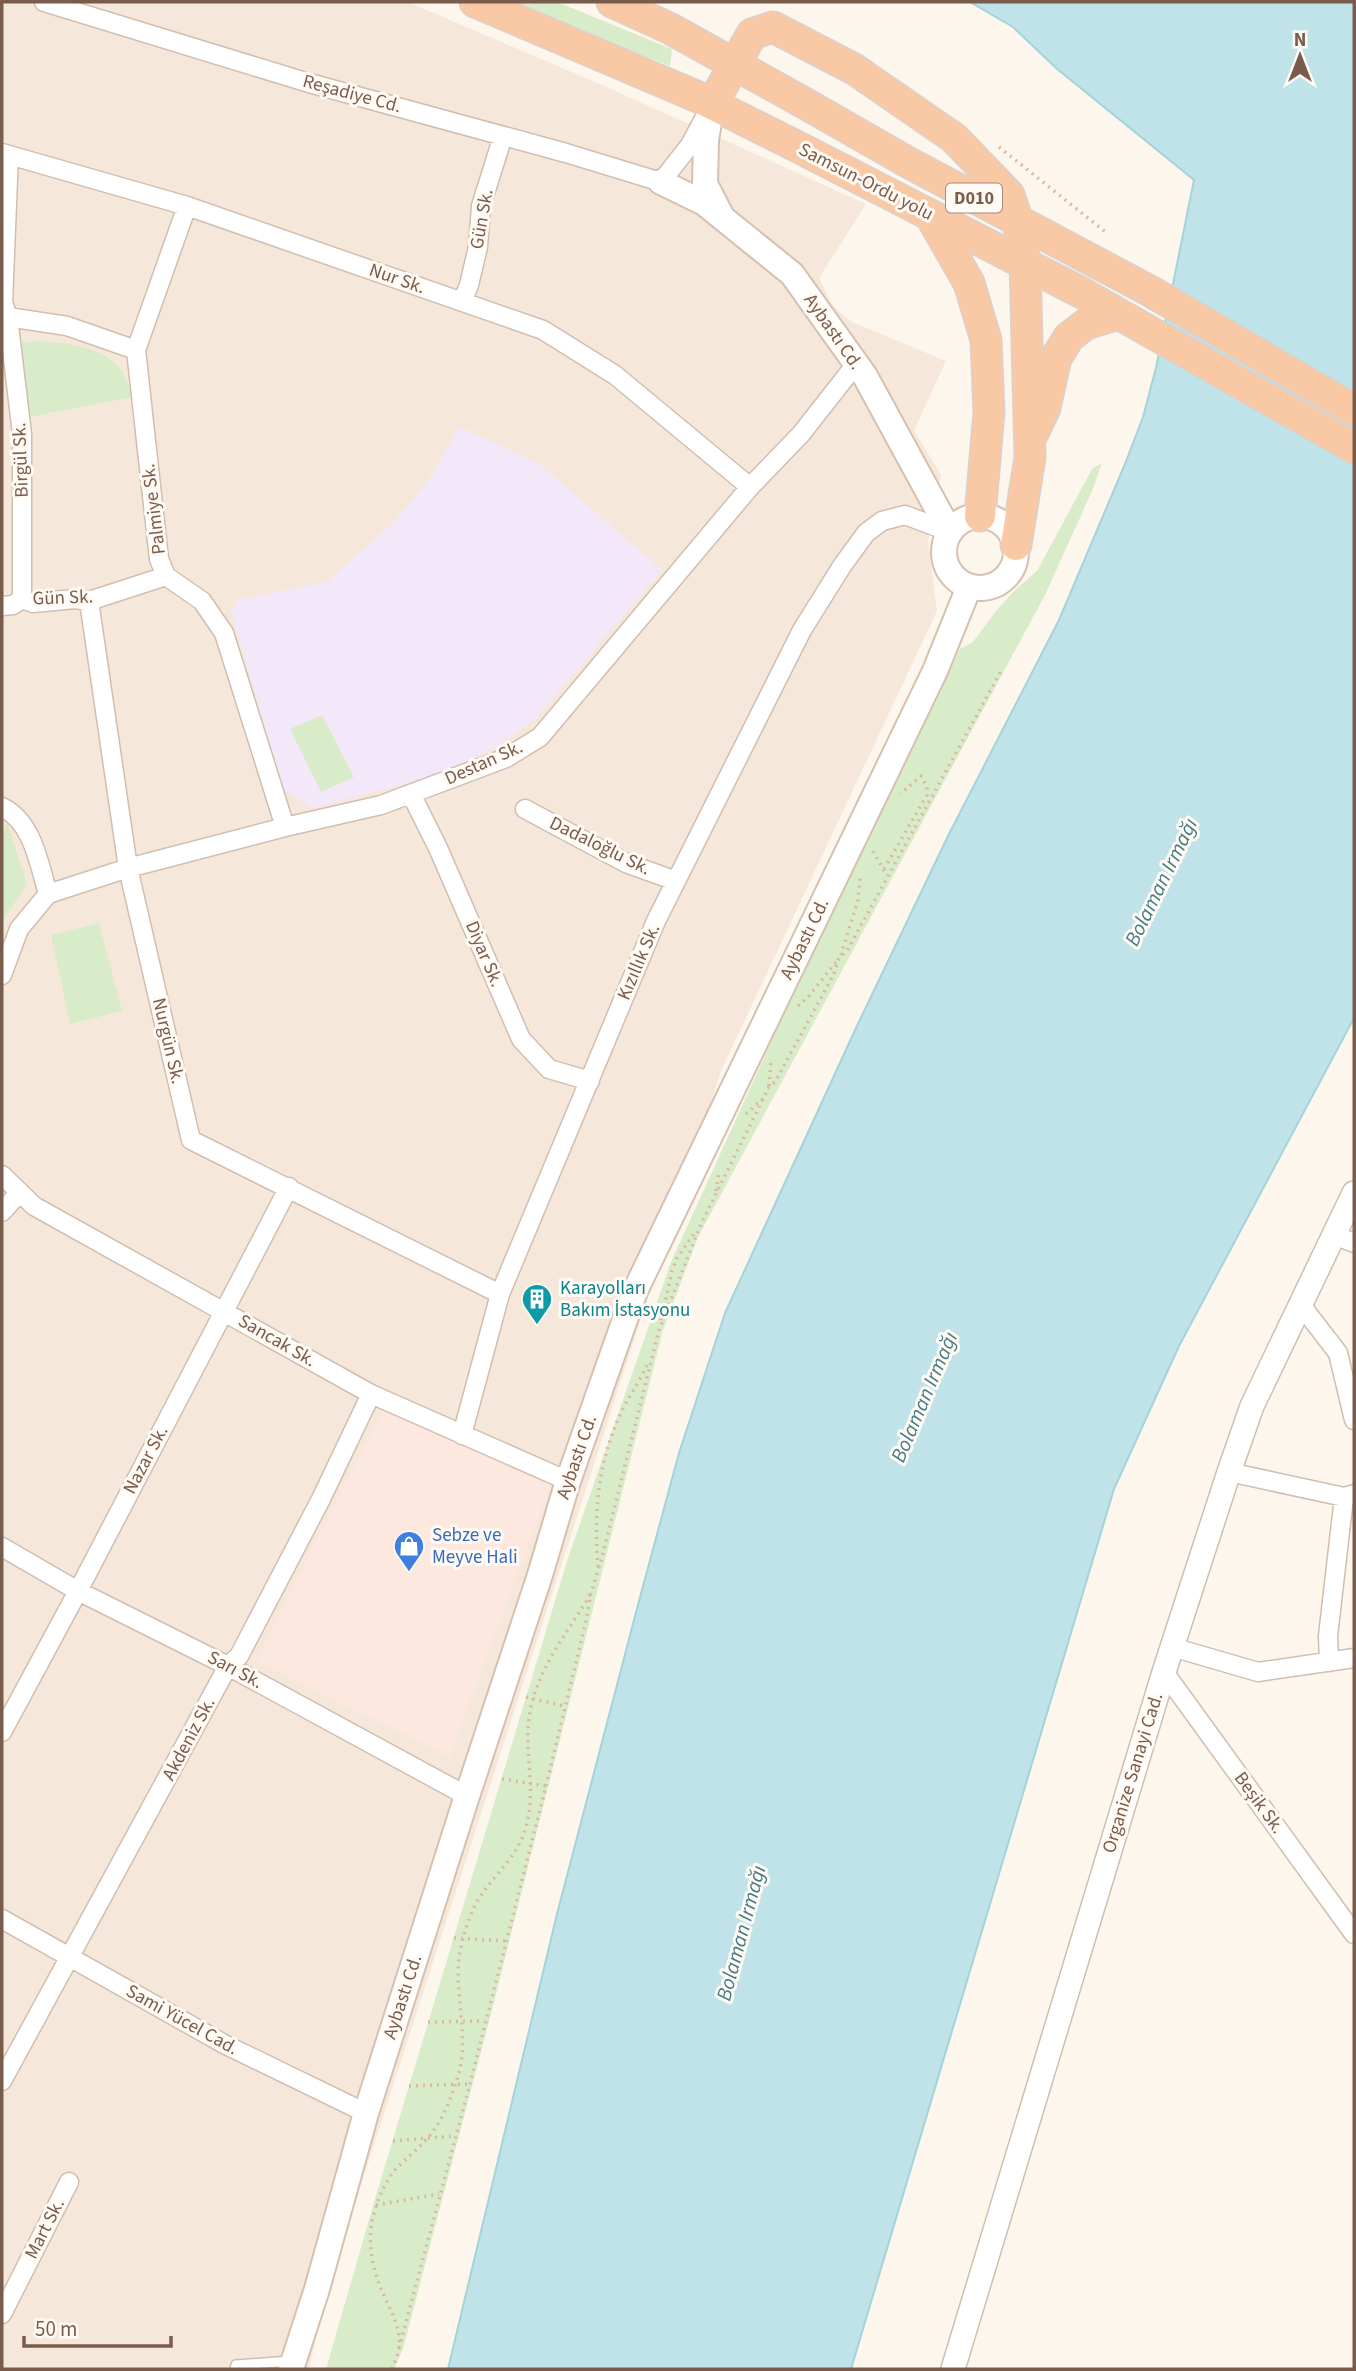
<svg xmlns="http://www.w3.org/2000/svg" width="1356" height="2371" font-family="'Source Sans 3',sans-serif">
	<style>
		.residential { fill: #f5e8da }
		.commercial { fill: #fde8e0 }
		.education { fill: #f3e8fa }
		.green { fill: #d8ecc9 }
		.water { fill: #bfe3e8; stroke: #a5d3da; stroke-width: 2 }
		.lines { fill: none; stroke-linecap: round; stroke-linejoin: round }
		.service-casing { stroke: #d1beb0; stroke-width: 12 }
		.minor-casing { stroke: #d1beb0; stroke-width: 21 }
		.tertiary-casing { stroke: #d1beb0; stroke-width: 26 }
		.secondary-casing { stroke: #d6c0b0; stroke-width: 28 }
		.trunk-casing { stroke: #dad1cd; stroke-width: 33 }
		.path { stroke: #d9b8a5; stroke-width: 3.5; stroke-dasharray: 2 5; stroke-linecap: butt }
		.service { stroke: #fff; stroke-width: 9 }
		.minor { stroke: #fff; stroke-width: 18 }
		.tertiary { stroke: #fff; stroke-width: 23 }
		.secondary { stroke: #fff; stroke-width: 24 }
		.trunk { stroke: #f9c8a4; stroke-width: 30 }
		.labels { text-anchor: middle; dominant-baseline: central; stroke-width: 6; stroke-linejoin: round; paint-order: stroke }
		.shield { fill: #fffaf3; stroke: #a28b7f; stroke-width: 2 }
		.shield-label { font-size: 18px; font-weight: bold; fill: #7a5c4d }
		.street-label { font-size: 19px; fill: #7a5c4d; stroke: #fffaf3 }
		.culture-label { font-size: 19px; fill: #0d838f; stroke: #fffaf3; text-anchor: start }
		.shop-label { font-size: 19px; fill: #366cbe; stroke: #fffaf3; text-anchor: start }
		.water-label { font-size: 21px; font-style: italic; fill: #437c86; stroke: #fffaf3 }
	</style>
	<rect width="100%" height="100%" fill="#fdf6ec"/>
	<!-- residential -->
	<path class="residential" d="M2,2h406l194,83 264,119 -47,74 14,28 19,16 94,39 -32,69 27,45 -13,66 9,70 -216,460 -392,1213 -20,85h-307z"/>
	<!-- commercial -->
	<path class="commercial" d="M383,1409l168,76 -102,272 -193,-96z"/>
	<!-- education -->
	<path class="education" d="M460,427l78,36 124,107 -126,148 -41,30 -68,30 -116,30 -27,-19 -53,-178 6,-11 90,-18 66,-59 33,-39z"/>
	<!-- green -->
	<path class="green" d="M517,2h40l115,47 -2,17 -57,-22z
		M38,341c28,2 67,5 85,31 4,7 7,18 10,25l-104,20 -9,-74z
		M1102,463l-10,28 -47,104 -347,642 -35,93 -170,676 -90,343 -9,20h-68l49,-170 192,-638 104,-299 153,-336 136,-277 13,-7 23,-31 19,-21 22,-19 55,-102z
		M322,715l32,62 -33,15 -31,-63z
		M7,822l20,62 -22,33 -3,9v-90z
		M99,923l23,88 -52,13 -19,-89z"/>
	<!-- water -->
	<path class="water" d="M970,2h384v1016l-175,328 -65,143 -263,880h-403l109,-455 82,-313 40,-148 46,-140 131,-285 92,-192 111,-216 66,-156 18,-47 13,-49 38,-188 -138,-112 -43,-41z"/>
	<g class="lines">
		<!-- service casing -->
		<g class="service-casing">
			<path id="service" d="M235,2369l1,-4 54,-4"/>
		</g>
		<!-- minor casing -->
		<g class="minor-casing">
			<path id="minor" d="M44,2l265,81 257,70 95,29 29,-37 15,-28
				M2,153l185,53 356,124 72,45 135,112
				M9,155l-6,147 5,15 14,117v165
				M187,206l-51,144 23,209 7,17 36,25 22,32 61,194
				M462,302l7,-17 9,-38 3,-41 22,-70
				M8,317l59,9 69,24
				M89,601l39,267 63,272 309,154
				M2,606l11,-1 9,-6 11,4 42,-4 14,2 77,-25
				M411,794l27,54 83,191 28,30 41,12
				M2,807c31,15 37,57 46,87
				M525,809l101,54 50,18
				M2,975l17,-46 29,-35 80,-26 157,-41 96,-22 125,-47 34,-21 210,-250 51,-53 55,-70
				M2,1175l32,31 337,188 197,87
				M2,1212l18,-20
				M1334,1235l20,8
				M1301,1305l37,48 16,67
				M462,1435l38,-141 156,-373 146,-291 40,-64 24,-33 16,-12 23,-6 45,17
				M1229,1472l115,25 10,-3
				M2,1547l76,44 150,75 239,130
				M1172,1647l86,25 96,-14
				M1329,1662l-1,-26 16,-139
				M1164,1672l190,262
				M2,1732l76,-141 211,-404
				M2,1919l222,125 142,69
				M2,2081l226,-415 11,-10 82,-157 50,-105
				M2,2314l67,-132"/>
		</g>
		<!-- tertiary casing -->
		<g class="tertiary-casing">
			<path id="tertiary" d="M953,2369l211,-697 65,-200 23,-66 102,-213"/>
		</g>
		<!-- secondary casing -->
		<g class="secondary-casing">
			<path id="secondary" d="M712,104l-6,36 -1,44 16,31
				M661,182l43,21 88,71 73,102 85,156
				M944 552a36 36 0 1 1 72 0a36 36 0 1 1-72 0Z
				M291,2369l26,-80 49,-176 101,-317 73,-221 28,-94 67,-190 300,-620 34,-84"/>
		</g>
		<!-- trunk casing -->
		<g class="trunk-casing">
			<path id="trunk" d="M475,2l221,94 104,52 282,145 272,155
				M612,2l57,26 130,72 112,64 239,127 204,119
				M712,104l40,-70 21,-7 81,42 100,69 55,57 9,27 7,41 5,194 -14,88
				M930,215l39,68 17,57 3,72 -9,104
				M1033,433l12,-25 11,-50 13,-21 17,-13 32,-10"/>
		</g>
		<!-- path -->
		<path class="path" d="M999,147l109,87
			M873,851l14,25
			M884,869l43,-74v-8l-6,-11 -21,18
			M841,955l17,-55 2,-22
			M798,1006l11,-10 27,-34
			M769,1086l2,-24
			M746,1114l18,-16
			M716,1191l3,-20
			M661,1320l11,-49 5,-13 19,-27
			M598,1567c-4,-55 -1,-99 21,-150 8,-18 20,-34 28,-52
			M526,1697l38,9
			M502,1779l44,7
			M454,1938l51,3
			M428,2022l57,-1
			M409,2086l61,-2
			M393,2141l62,-5
			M376,2205l63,-11
			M399,2348l71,-264 76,-298 40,-165 5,-28 10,-32 58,-231 42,-106 68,-137 6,-5 59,-108 4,-14 10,-11 153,-278
			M392,2369c2,-6 6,-13 7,-20 3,-24 -12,-44 -20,-65 -7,-19 -11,-43 -7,-62 3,-18 12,-39 24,-53 13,-14 29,-25 40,-42 10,-15 16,-32 21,-48 15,-44 -6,-88 4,-132 3,-16 10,-35 18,-49 15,-23 36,-39 45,-65 13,-38 2,-68 4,-105 3,-52 37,-91 62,-133"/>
		<!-- service -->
		<use href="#service" class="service"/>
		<!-- minor -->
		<use href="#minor" class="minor"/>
		<!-- tertiary -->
		<use href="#tertiary" class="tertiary"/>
		<!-- secondary -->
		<use href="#secondary" class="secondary"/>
		<!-- trunk -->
		<use href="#trunk" class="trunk"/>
	</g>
	<!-- icons -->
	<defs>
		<g id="building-pin" transform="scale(1.575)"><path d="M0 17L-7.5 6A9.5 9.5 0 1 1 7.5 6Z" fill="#0f9aa8" stroke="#fffaf3"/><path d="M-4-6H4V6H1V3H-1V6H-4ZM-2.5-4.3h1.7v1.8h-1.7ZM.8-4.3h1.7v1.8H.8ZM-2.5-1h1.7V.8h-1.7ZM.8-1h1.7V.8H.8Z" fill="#fff"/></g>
		<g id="shop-pin" transform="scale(1.575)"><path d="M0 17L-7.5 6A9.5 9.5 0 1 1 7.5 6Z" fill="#3f7fe0" stroke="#fffaf3"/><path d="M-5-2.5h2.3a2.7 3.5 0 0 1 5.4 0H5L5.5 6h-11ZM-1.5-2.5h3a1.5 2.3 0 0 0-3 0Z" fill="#fff"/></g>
	</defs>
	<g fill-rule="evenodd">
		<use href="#building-pin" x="537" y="1299"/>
		<use href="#shop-pin" x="409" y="1546"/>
	</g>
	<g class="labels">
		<!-- shield labels -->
		<rect class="shield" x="946" y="183.5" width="56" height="29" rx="5"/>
		<g class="shield-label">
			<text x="974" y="198">D010</text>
		</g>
		<!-- street labels -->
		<g class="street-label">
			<text transform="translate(352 94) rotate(15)">Reşadiye Cd.</text>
			<text transform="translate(866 182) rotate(27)">Samsun-Ordu yolu</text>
			<text transform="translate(482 219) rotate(-80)">Gün Sk.</text>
			<text transform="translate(397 279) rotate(19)">Nur Sk.</text>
			<text transform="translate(833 332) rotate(55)">Aybastı Cd.</text>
			<text transform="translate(21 460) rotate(-92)">Birgül Sk.</text>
			<text transform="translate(154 509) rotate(-97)">Palmiye Sk.</text>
			<text transform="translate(63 598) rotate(-2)">Gün Sk.</text>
			<text transform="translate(484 763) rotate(-24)">Destan Sk.</text>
			<text transform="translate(600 846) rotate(26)">Dadaloğlu Sk.</text>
			<text transform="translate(805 939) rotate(-64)">Aybastı Cd.</text>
			<text transform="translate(484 954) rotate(67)">Diyar Sk.</text>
			<text transform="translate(639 962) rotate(-67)">Kızıllık Sk.</text>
			<text transform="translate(168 1041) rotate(77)">Nurgün Sk.</text>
			<text transform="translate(277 1341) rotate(30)">Sancak Sk.</text>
			<text transform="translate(577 1457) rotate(-71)">Aybastı Cd.</text>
			<text transform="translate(146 1460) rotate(-62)">Nazar Sk.</text>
			<text transform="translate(235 1670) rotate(28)">Sarı Sk.</text>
			<text transform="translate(189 1739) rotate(-62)">Akdeniz Sk.</text>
			<text transform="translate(1133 1773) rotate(-73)">Organize Sanayi Cad.</text>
			<text transform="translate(1259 1803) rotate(54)">Beşik Sk.</text>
			<text transform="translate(403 1997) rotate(-72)">Aybastı Cd.</text>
			<text transform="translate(182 2020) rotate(29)">Sami Yücel Cad.</text>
			<text transform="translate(45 2229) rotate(-63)">Mart Sk.</text>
		</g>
		<!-- culture labels -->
		<g class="culture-label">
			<text x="560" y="1288">Karayolları<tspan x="560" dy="22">Bakım İstasyonu</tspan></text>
		</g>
		<!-- shop labels -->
		<g class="shop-label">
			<text x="432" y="1535">Sebze ve<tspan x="432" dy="22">Meyve Hali</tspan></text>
		</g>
		<!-- water labels -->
		<g class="water-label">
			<text transform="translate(1161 882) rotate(-64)">Bolaman Irmağı</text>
			<text transform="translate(924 1397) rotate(-67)">Bolaman Irmağı</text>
			<text transform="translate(741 1933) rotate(-75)">Bolaman Irmağı</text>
		</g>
	</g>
	<!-- border -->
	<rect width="1356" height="2371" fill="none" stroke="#7a5c4d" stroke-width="7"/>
	<!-- north arrow -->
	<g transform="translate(1300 56)" stroke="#fffaf3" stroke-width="5" paint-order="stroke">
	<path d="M0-5L12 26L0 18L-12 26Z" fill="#7a5c4d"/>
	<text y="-10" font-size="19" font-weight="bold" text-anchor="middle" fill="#7a5c4d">N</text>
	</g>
	<!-- scale -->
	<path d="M24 2336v10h147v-10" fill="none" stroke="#7a5c4d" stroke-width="3.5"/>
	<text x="35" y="2336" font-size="21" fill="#7a5c4d" stroke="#fffaf3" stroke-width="5" paint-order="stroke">50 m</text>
</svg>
